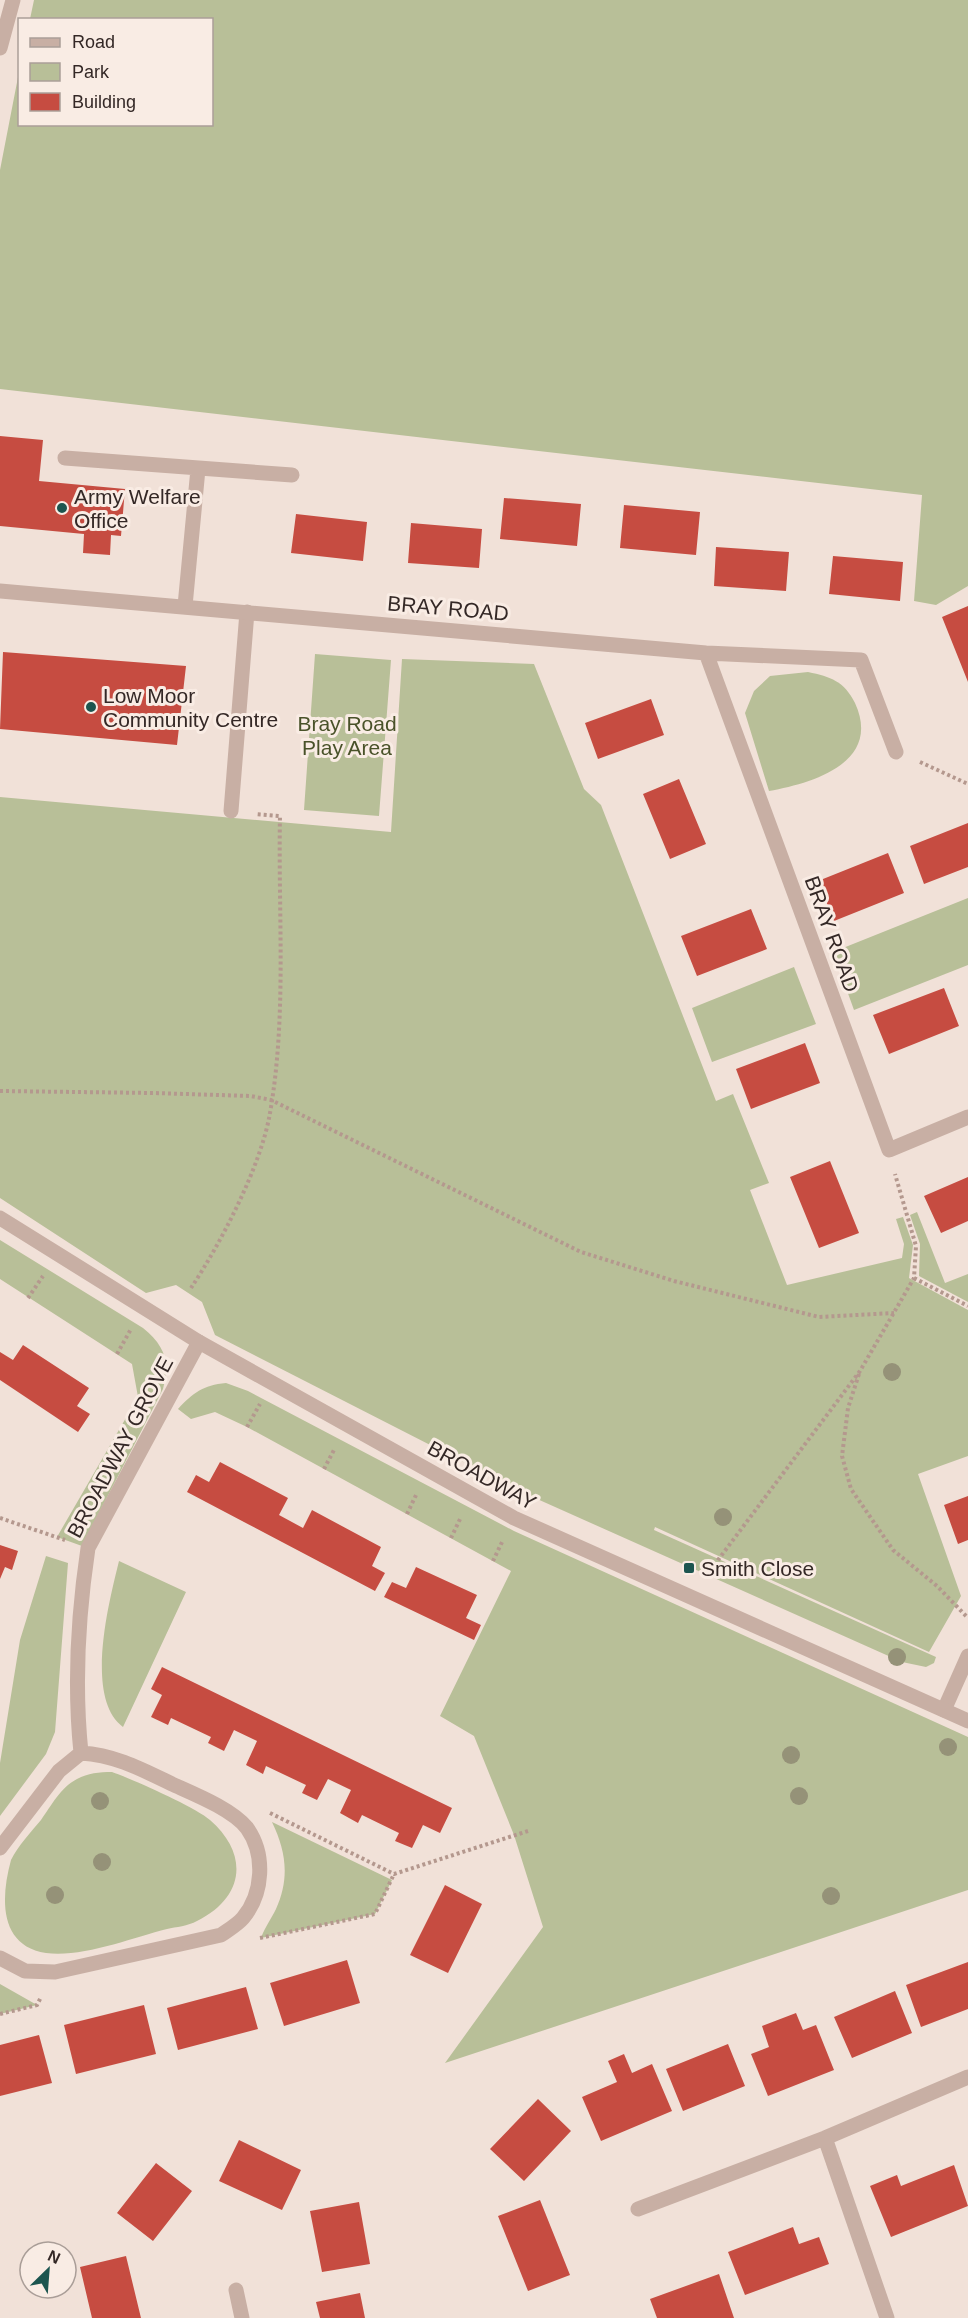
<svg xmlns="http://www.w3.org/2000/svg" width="968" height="2318" font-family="Arial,sans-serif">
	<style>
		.green { fill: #b8bf98 }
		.building { fill: #c64c41 }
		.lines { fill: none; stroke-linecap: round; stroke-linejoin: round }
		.path { stroke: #b4988e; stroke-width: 4; stroke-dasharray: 3 3; stroke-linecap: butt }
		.service { stroke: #c8afa4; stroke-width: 15 }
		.minor { stroke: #c8afa4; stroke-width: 15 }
		.tertiary { stroke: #c8afa4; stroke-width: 15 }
		.tree { fill: #959278 }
		.poi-dot { fill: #1c554f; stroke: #f9ece4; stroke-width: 2 }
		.labels { text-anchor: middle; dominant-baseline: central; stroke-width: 6; stroke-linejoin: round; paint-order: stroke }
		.poi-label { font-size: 21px; fill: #342826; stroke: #f9ece4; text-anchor: start }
		.street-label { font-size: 21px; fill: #342826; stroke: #f9ece4 }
		.park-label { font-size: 21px; fill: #495229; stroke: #f9ece4 }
	</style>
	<rect width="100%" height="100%" fill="#f1e1d8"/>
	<!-- green -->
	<path class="green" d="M34,0h934v586l-32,19 -22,-4 8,-106 -922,-106v-219l19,-98 1,52h192v-104l-182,-1z
		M315,654l76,6 -12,156 -75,-6z
		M402,659l132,5 50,125 17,16 115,296 17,-7 36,89 -19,7 37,95 115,-27 2,-14 -8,-25 7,-2 10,28 -4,33 59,32v146l-50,18 43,122 -32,56 -274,-125 -1,3 282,127 -2,6 -8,4 -24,-5 -376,-168 -311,-159 -13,-33 -26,-17 -30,8 -146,-95v-401l391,35z
		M808,672c23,5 36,9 47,31 27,59 -41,80 -86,88l-24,-78 9,-22 16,-15z
		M968,898v67l-114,45 -21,-58z
		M794,967l22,57 -104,38 -20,-54z
		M917,1212l28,71 23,-9v28l-49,-26 1,-32 -10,-29z
		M0,1240l143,88c22,18 27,33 20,61l-81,157 -25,-9 81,-140 -6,-33 -132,-85z
		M226,1383l22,8 266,140 454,206v153l-523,173 98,-136 -29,-92 -40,-99 -34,-20 71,-145 -264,-144 -32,-15 -24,7 -13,-10c15,-16 25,-24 48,-26z
		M46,1556l22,7 -13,169 -9,22 -46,62v-53l20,-123z
		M119,1561l67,31 -63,135c-39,-29 -14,-125 -4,-166z
		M112,1772c20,7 83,35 98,48 39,34 35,77 -13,101 -9,5 -21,6 -30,8 -35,9 -86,29 -121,24 -46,-7 -46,-53 -35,-93 7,-14 20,-28 30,-40 10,-14 20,-33 36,-41 11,-6 22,-7 35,-7z
		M272,1822l120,58 -17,34 -114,24c4,-11 10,-19 15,-29 14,-31 10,-58 -4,-87z
		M0,1983v1l37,21 -37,9z"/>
	<!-- building -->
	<path class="building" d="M0,436l43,4 -4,41 86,8 -4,47 -10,-1 -1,20 -27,-2 1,-19 -84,-8z
		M504,498l77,6 -4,42 -77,-7z
		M624,505l76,7 -4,43 -76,-7z
		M296,514l71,8 -4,39 -72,-8z
		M411,523l71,6 -3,39 -71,-5z
		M716,547l73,5 -3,39 -72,-5z
		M833,556l70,6 -3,39 -71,-7z
		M968,606v76l-26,-65z
		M3,652l183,14 -9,79 -177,-16z
		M651,699l13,36 -66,24 -13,-36z
		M679,779l27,65 -36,15 -27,-65z
		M968,823v44l-44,17 -14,-38z
		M888,853l16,40 -70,28 -16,-40z
		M751,909l16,40 -70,27 -16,-40z
		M944,988l15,38 -70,28 -16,-39z
		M805,1043l15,40 -69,26 -15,-40z
		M830,1161l29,72 -40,15 -29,-71z
		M968,1177v44l-27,12 -17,-37z
		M23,1345l66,43 -12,18 13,8 -12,18 -78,-52v-28l13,8z
		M220,1462l68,36 -9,17 24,13 9,-18 69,37 -9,19 13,7 -10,18 -188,-99 9,-17 13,7z
		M968,1496v44l-10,4 -14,-39z
		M0,1545l18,6 -6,19 -7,-3 -5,12z
		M416,1567l61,28 -11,23 15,7 -7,15 -90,-43 8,-15 14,6z
		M162,1667l290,141 -12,25 -17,-8 -11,23 -17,-7 4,-8 -37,-18 -4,8 -18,-10 11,-23 -23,-11 -11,21 -15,-7 4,-8 -40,-19 -3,8 -17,-9 11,-24 -23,-11 -10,21 -16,-8 3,-6 -40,-19 -3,7 -17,-8 11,-22 -11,-6z
		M445,1885l37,19 -34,69 -38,-18z
		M347,1960l13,43 -76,23 -14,-43z
		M968,1962v47l-47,18 -15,-42z
		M246,1987l12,42 -80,21 -11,-42z
		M895,1991l17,42 -60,25 -18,-41z
		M144,2005l12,49 -80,20 -12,-49z
		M796,2013l7,17 13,-5 18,45 -66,26 -17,-42 18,-7 -7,-21z
		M39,2035l13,48 -52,13v-51z
		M728,2044l17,42 -62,25 -17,-42z
		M624,2054l8,19 20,-9 20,47 -71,30 -19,-44 35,-15 -9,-21z
		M538,2099l33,32 -47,50 -34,-32z
		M239,2140l62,30 -19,40 -63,-29z
		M156,2163l36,28 -39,50 -36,-28z
		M954,2165l14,41 -77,31 -21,-51 27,-11 4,11z
		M540,2200l30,75 -42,16 -30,-75z
		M359,2202l11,62 -48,8 -12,-61z
		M793,2227l6,17 20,-7 10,27 -84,31 -17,-43z
		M126,2256l15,62h-49l-12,-51z
		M719,2274l15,44h-77l-7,-19z
		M360,2293l5,25h-45l-4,-16z"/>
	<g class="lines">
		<!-- path -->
		<path class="path" d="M920,762l48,22
			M0,1091l153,2 98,3 20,4 310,152 93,29 145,36 75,-4
			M914,1278l54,28
			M191,1288c30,-45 70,-122 79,-175 17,-97 8,-199 10,-297l-25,-2
			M28,1298l15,-22
			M117,1354l14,-25
			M859,1374l-11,34 -6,48 9,33 42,61 44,36 31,32
			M247,1427l13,-23
			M324,1469l11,-21
			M407,1514l10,-21
			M0,1518l65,22
			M451,1538l10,-21
			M493,1561l10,-21
			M709,1576l9,-16 142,-189 54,-93 2,-32 -21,-72
			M270,1813l124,61 134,-43
			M260,1938l115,-24 19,-40
			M0,2014l37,-9 4,-8"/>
		<!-- service -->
		<path class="service" d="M65,458l227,17
			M185,606l13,-137
			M231,811l16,-199"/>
		<!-- minor -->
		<path class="minor" d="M0,48l13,-48
			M0,591l706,62 155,7 35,92
			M706,653l183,497 79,-33
			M944,1710l24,-54
			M81,1753c-7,-68 -3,-138 7,-205l111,-206
			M0,1848l59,-77 22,-18c34,2 60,16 91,31 22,10 60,25 75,44 19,27 16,66 -4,90 -6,7 -15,12 -22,17l-166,37 -30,-1 -25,-13
			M825,2138l62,180
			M638,2209l187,-71 143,-61
			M236,2290l6,28"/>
		<!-- tertiary -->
		<path class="tertiary" d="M0,1218l199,124 315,176 454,203"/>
	</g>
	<!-- trees -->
	<g class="tree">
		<circle cx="892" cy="1372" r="9"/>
		<circle cx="723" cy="1517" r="9"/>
		<circle cx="897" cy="1657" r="9"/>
		<circle cx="948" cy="1747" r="9"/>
		<circle cx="791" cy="1755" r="9"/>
		<circle cx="799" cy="1796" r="9"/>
		<circle cx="100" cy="1801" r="9"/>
		<circle cx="102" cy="1862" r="9"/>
		<circle cx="55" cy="1895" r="9"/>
		<circle cx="831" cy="1896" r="9"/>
	</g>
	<!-- markers -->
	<g class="poi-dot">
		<circle cx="62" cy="508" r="6"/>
		<circle cx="91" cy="707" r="6"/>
		<rect x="683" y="1562" width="12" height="12" rx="3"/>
	</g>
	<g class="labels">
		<!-- poi labels -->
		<g class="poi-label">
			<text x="74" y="496">Army Welfare<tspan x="74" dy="24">Office</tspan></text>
			<text x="103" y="695">Low Moor<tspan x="103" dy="24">Community Centre</tspan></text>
			<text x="701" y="1568">Smith Close</text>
		</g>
		<!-- street labels -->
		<g class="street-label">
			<text transform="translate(448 608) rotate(5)">BRAY ROAD</text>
			<text transform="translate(832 934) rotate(70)">BRAY ROAD</text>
			<text transform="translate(120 1447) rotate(-62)">BROADWAY GROVE</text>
			<text transform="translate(482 1475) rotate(29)">BROADWAY</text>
		</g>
		<!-- park labels -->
		<g class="park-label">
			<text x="347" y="723">Bray Road<tspan x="347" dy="24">Play Area</tspan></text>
		</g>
	</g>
	<!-- legend -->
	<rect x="18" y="18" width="195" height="108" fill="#f9ece4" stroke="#aa9e98" stroke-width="1.5"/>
	<rect x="30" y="38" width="30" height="9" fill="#c8afa4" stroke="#aa9e98" stroke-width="1.5"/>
	<text x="72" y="48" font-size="18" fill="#342826">Road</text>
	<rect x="30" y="63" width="30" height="18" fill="#b8bf98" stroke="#aa9e98" stroke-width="1.5"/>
	<text x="72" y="78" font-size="18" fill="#342826">Park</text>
	<rect x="30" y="93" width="30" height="18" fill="#c64c41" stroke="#aa9e98" stroke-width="1.5"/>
	<text x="72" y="108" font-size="18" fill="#342826">Building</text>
	<!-- north arrow -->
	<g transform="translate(48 2270) rotate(25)"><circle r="28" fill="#f9ece4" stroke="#aa9e98" stroke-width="1.5"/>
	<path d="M0-4.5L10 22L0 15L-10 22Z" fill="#1c554f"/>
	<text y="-9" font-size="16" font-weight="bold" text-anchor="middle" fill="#342826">N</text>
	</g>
</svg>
